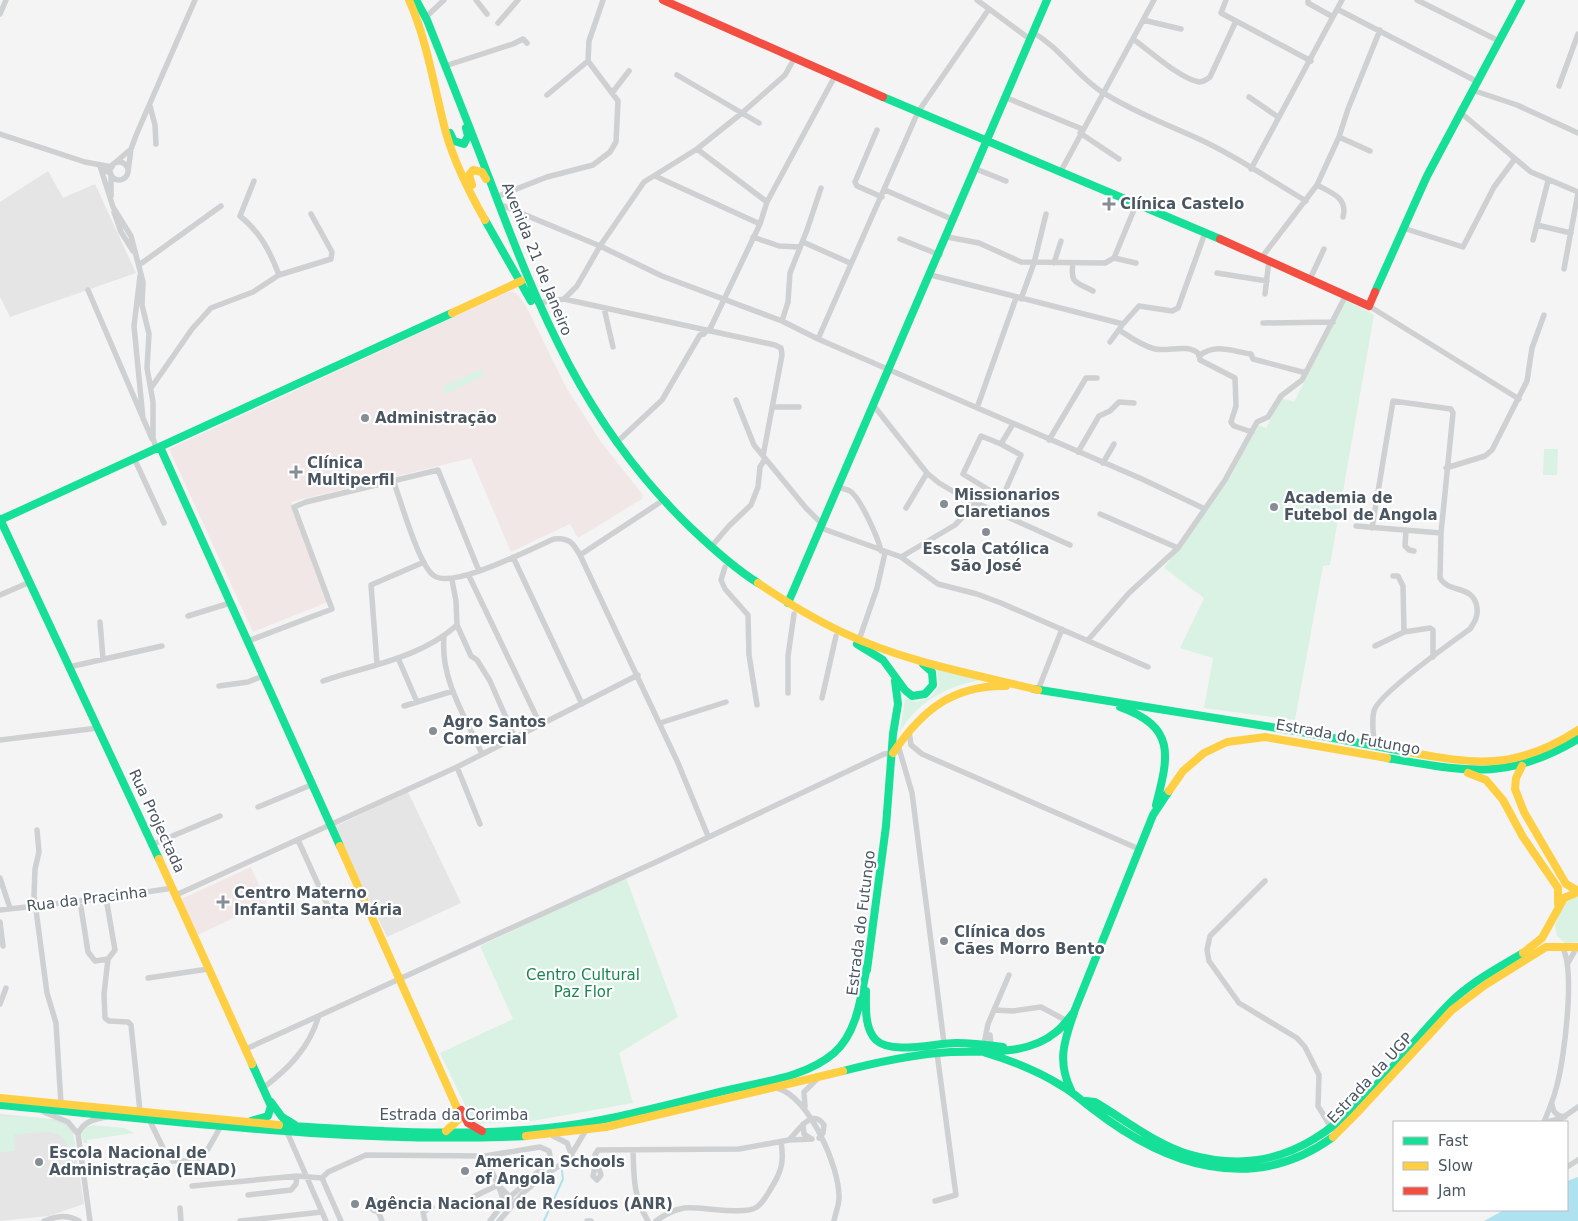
<svg xmlns="http://www.w3.org/2000/svg" width="1578" height="1221" font-family="'DejaVu Sans',sans-serif">
	<style>
		.education { fill: #e6e5e6 }
		.medical { fill: #f1e7e6 }
		.green { fill: #d9f2e3 }
		.water { fill: #aee2f0 }
		.lines { fill: none; stroke-linecap: round; stroke-linejoin: round }
		.stream { stroke: #aee2f0; stroke-width: 2 }
		.street { stroke: #ced0d2; stroke-width: 5.5 }
		.fast { stroke: #16e098; stroke-width: 8 }
		.slow { stroke: #ffcf43; stroke-width: 8 }
		.jam { stroke: #f24e42; stroke-width: 8 }
		.poi-dot { fill: #868d94; stroke: #fff; stroke-width: 2 }
		.labels { text-anchor: middle; dominant-baseline: central; stroke-width: 4.5; stroke-linejoin: round; paint-order: stroke }
		.poi-label { font-size: 15px; font-weight: bold; fill: #4a5661; stroke: #fff; text-anchor: start }
		.street-label { font-size: 15px; fill: #4a5661; stroke: #fff }
		.park-label { font-size: 15px; fill: #17864f; stroke: #fff }
	</style>
	<rect width="100%" height="100%" fill="#f4f4f4"/>
	<!-- education -->
	<path class="education" d="M48,171l15,27 32,-14 41,89 -126,44 -10,-20v-95z
		M408,792l53,111 -74,34 -53,-110z
		M0,1114l71,7 13,83 -35,12 -49,5z"/>
	<!-- medical -->
	<path class="medical" d="M508,292h6l5,4 7,10 40,81 35,55 42,53 -1,4 -64,39 -8,-14 -59,28 -40,-94 -180,44 37,100 -75,30 -84,-183z
		M251,867l16,36 -72,33 -16,-36z"/>
	<!-- green -->
	<path class="green" d="M1346,300l28,15 -44,250 -7,1 -28,154 -91,-12 9,-50 -33,-10 24,-50 -40,-30 66,-91 26,-53 10,4 15,-30 13,4z
		M481,369l3,7 -39,18 -3,-7z
		M1544,449h14l-1,26h-14z
		M937,669l48,10c-35,6 -67,21 -85,53l5,-34 12,4 14,-5 8,-12z
		M626,878l52,139 -59,36 14,50 -101,18 -58,3 -34,-71 73,-34 -33,-73z
		M1578,894v48l-13,1 -8,-7 -2,-10 8,-24 4,-4z
		M0,1116c17,1 63,-1 71,15 4,7 4,16 5,24l-5,2c-2,-5 -2,-11 -5,-15 -10,-17 -36,-8 -52,-7l1,16 -15,1z
		M93,1125l31,3 10,5 -47,7v3h-3l-3,-9 3,-6z"/>
	<!-- water -->
	<path class="water" d="M1578,1177v44h-94l20,-11h63v-29z"/>
	<g class="lines">
		<!-- stream -->
		<path class="stream" d="M544,1221l19,-42 -1,-8"/>
		<!-- street -->
		<path class="street" d="M476,0l11,14
			M977,0l54,40
			M1226,0l-5,13 90,48
			M1308,0v3l25,14
			M1417,0l82,41
			M1337,9l139,72
			M0,14l6,-14
			M426,17l18,-17
			M1143,20l38,9
			M498,23l20,-23
			M1034,33c27,16 42,42 68,59 32,20 66,33 99,48 37,17 71,41 105,61
			M1133,39c17,12 46,39 66,43 4,0 7,-2 11,-5l26,-56
			M445,66l68,-22 10,-5 4,4
			M677,75l82,48
			M1559,86l19,-52
			M1472,90l45,15 61,28
			M612,93l17,-22
			M547,95l41,-34
			M1249,97l29,20
			M1007,98l75,31
			M150,106l5,19 1,19
			M1461,113l70,59 47,20
			M877,130l-22,52 2,4 25,11
			M1080,133l39,26
			M0,134l85,28 27,5
			M1339,137l31,14
			M697,149l70,53
			M116,162l15,-13
			M110 171a9 9 0 1 1 18 0a9 9 0 1 1-18 0Z
			M100,166l13,41 18,29 12,46 -1,23 7,29 -2,34 6,34v36l3,10
			M100,166l11,8v22
			M976,169l30,12
			M1251,169l91,-169
			M1061,171l93,-171
			M128,172l3,-23 6,-16 58,-133
			M655,176l105,48
			M254,181l-14,35c20,16 30,35 39,59
			M1317,185c15,8 31,13 26,32
			M885,190l69,30
			M496,197l51,-20 46,-12 17,-13 6,-10 2,-41 -30,-40 1,-20 14,-41
			M499,204l101,42 62,30 120,45 36,18 324,140 63,30
			M114,212l7,20 12,19
			M1537,225l34,8
			M1403,228l60,19 31,-60 20,-27
			M753,237l26,9 21,1
			M947,237l32,6 42,19 84,1 9,-5 22,-53
			M900,239l40,16
			M1533,240l15,-59
			M803,242l47,21
			M1262,257l55,-72 22,-48 9,-28 32,-79
			M1114,258l22,5
			M1054,263l7,-22
			M1073,263c-3,21 3,19 20,28
			M139,265l82,-59
			M1564,269l14,-76
			M1217,273l50,8
			M931,275l192,49
			M140,276l-6,50 9,93
			M1310,279l14,-30
			M88,290l64,149
			M1265,294l4,-34
			M564,299l211,46 6,3 1,7 -19,101
			M1021,299l13,-36 12,-49
			M538,303l26,-4 13,-13 23,-40 44,-64 53,-33 45,-36 43,-38 9,-16
			M1369,306l150,93
			M604,308l9,39
			M782,321l6,-19 2,-29 17,-43 14,-42
			M1263,323l70,-1
			M1119,330c11,7 23,16 36,19 14,3 32,-6 44,5l1,6 35,18 1,28 -5,16 3,4 18,6
			M709,331l51,-107 7,-22 68,-126
			M818,339l100,-227 71,-103
			M1110,342l13,-18 16,-18 33,5 6,-3 27,-75
			M1199,356c16,-13 32,-5 52,-2l2,5 53,14
			M151,388l41,-59 19,-21 42,-16 26,-17 52,-16 1,-7 -21,-38
			M736,400l18,45 52,63 17,17
			M874,406l53,67 12,10 22,13 109,49
			M774,407h25
			M977,408l39,-110
			M981,436l20,8 20,11 -19,43 -39,-24z
			M1049,440l37,-62h11
			M616,443l46,-43 38,-65 4,-1 2,-3
			M1001,444l12,-20
			M1078,452l21,-36 11,-5 9,-9 15,1
			M134,458l30,65
			M1103,463l11,-19
			M1446,468l39,-12 7,-6 35,-69 5,-33 12,-33
			M393,480c8,21 25,83 40,95 18,16 99,-27 121,-36 15,-2 19,4 26,16l98,208 30,73
			M839,487c3,2 8,2 11,4 10,6 29,49 31,60
			M906,508l21,-35
			M1100,514l78,34
			M1356,526l85,7
			M821,528l80,29 54,-32 21,-22
			M1372,528l21,-127 58,8 2,4 -12,120 -1,45c9,16 34,6 37,30 1,9 -2,13 -7,21 -18,13 -92,65 -96,82 -3,11 0,24 0,35
			M1406,530l-1,16 4,4 5,1
			M711,547l18,-21 22,-21 7,-18 2,-20 5,-8
			M580,555l79,-52
			M513,557l69,147
			M901,557l37,27 39,10 24,9 147,64
			M725,567l-4,13 4,9 23,26 1,40 8,50
			M469,576l72,150
			M1393,576h5l5,10 1,46
			M0,595l30,-13
			M188,616l42,-13
			M100,622l3,37
			M457,625l14,31 6,4 13,21 25,57
			M444,637c-4,42 21,79 38,117
			M859,640l18,-52 8,-35
			M1088,640l41,-47 49,-45 47,-68 32,-58 11,-5 13,-21 21,-16 44,-85
			M248,641l84,-32 -38,-102 12,-5 132,-32 41,101
			M1375,646l29,-14 26,-4 3,2v27
			M398,658l19,44
			M377,664l-6,-79 53,-23
			M69,667l93,-21
			M323,681c44,-15 98,-23 134,-56l-1,-24 -4,-21
			M219,686l29,-4 15,-6
			M1038,690l24,-61
			M788,693v-37l6,-42
			M822,698l14,-62
			M404,706l49,-15
			M660,723l66,-21
			M909,731l2,14 11,9 217,95
			M0,740l98,-12
			M898,745l14,48 32,250
			M457,767l23,57
			M258,807l53,-22
			M37,830l2,22 -4,17 -1,26 13,98 9,30 5,81
			M298,840l34,75
			M151,845l69,-29
			M0,878l10,30
			M1265,881l-55,55 -3,14 2,11 30,42 58,35 8,9 14,28 -1,31 14,23
			M176,895l281,-128 181,-92
			M80,901l8,51 7,9 13,-2 7,-9 -9,-52
			M0,910l106,-12 67,-10
			M0,922l3,24
			M108,959l-4,35 1,24 4,3 19,1 3,3 9,86
			M1568,963l9,-16
			M148,978l60,-9
			M0,1004l6,-16
			M994,1010l19,1 28,-4 26,14
			M990,1035l1,10
			M984,1044l4,-20 21,-49
			M246,1049l410,-187 228,-108 9,-1
			M263,1088c25,-19 46,-40 55,-70
			M777,1088c32,8 63,80 62,110 0,8 -4,16 -5,23
			M1552,1104c1,8 4,12 13,13
			M805,1107l-1,-15 13,-13
			M44,1112l24,10 10,12 12,87
			M149,1119l14,29 10,13h23l12,-12 13,-23
			M1544,1122c5,-12 10,-24 13,-37 7,-25 19,-117 5,-138
			M1547,1122l15,-4 16,-11
			M803,1124l1,10 6,4
			M287,1132l39,89
			M78,1134c5,-12 16,-15 28,-17
			M553,1136l14,7 5,13
			M789,1140c9,-9 23,-33 35,-15l-1,8 -4,5
			M633,1150c1,28 0,46 15,71
			M485,1156l13,29 13,13
			M596,1162l-3,14 4,4 4,-5 -6,-20 3,-5 141,-1 50,-9 23,-1
			M1567,1167l11,-7
			M192,1186l105,-10 25,2
			M499,1187l4,12 8,6
			M248,1195l43,-5 5,-6 1,-8
			M473,1197l25,-12
			M935,1201l21,-6 -19,-142
			M371 1206a5 5 0 1 1 10 0a5 5 0 1 1-10 0Z
			M180,1208l1,13
			M378,1211l4,10
			M44,1221c13,-5 23,-7 35,0
			M240,1221l82,-9
			M341,1221l-19,-43 6,-6 38,-17 119,1 55,-9 9,4 2,9 -41,37
			M425,1221l-2,-9 9,-5
			M490,1221l15,-20
			M499,1221l24,-28 19,-16 26,-17 18,-30
			M587,1221h4
			M656,1221c8,-6 17,-11 28,-13 17,-2 60,8 73,-1 7,-5 11,-14 16,-22 9,-15 11,-25 8,-43"/>
		<!-- fast -->
		<path class="fast" d="M416,0l11,20c21,53 42,105 62,158 51,135 96,248 202,350 21,20 43,40 67,55
			M883,97l337,142
			M450,133l4,8 10,3 4,-8 -2,-8
			M485,220l46,81
			M1375,292l52,-116 94,-176
			M160,447l180,399
			M0,519l159,340
			M0,520l452,-207
			M788,603l259,-603
			M857,644l26,16 22,30 7,6 13,-2 8,-9 -1,-13 -9,-8
			M1034,689l262,42 106,20
			M1120,707c56,20 49,48 36,98
			M1387,758c78,13 119,24 191,-19
			M867,970l19,-144 7,-92 5,-30 -3,-23
			M866,991c0,15 -2,37 10,49 15,15 60,3 80,3 16,0 32,2 47,4
			M986,1053c27,8 52,18 76,33 12,7 20,15 31,23 72,56 159,87 240,28
			M843,1071c31,-8 63,-15 95,-18 38,-4 86,6 118,-21 7,-5 12,-13 18,-20l79,-197 16,-24
			M1071,1090c-14,-28 -7,-49 3,-77
			M1086,1101l9,1c29,17 60,42 93,52 127,37 185,-72 260,-149 21,-22 50,-37 75,-52
			M271,1102l11,15 13,8
			M0,1105c175,16 350,39 526,31
			M251,1121l17,-5 3,-10 -19,-42
			M279,1125c88,6 180,12 268,3 60,-6 119,-23 177,-37 36,-9 81,-13 110,-38 24,-21 27,-58 33,-87"/>
		<!-- slow -->
		<path class="slow" d="M409,0c19,43 25,88 37,133 9,31 23,59 39,87
			M472,185l-3,-10 4,-5 9,2 4,7
			M452,313l69,-32
			M758,583c28,19 56,36 86,50 61,29 129,41 194,57
			M1402,751c72,13 111,21 176,-21
			M893,753c29,-43 60,-68 113,-67
			M1522,766l-6,12 -1,11 9,23 42,72 12,7
			M1468,773l18,7 17,20 20,37 35,51v16
			M1169,791l14,-20 21,-18 23,-11 38,-5 122,21
			M340,846l117,262 2,11 -13,12
			M159,859l93,205
			M1523,953l19,-15 22,-40 14,-6
			M0,1098l279,27
			M526,1136l80,-9 237,-56
			M1333,1137l23,-23 96,-104 33,-25 61,-38h32"/>
		<!-- jam -->
		<path class="jam" d="M663,0l220,97
			M1220,239l149,67 6,-14
			M461,1110l7,13 14,8"/>
	</g>
	<!-- markers -->
	<g class="poi-dot">
		<path d="M1106.5 196.5h5v5h5v5h-5v5h-5v-5h-5v-5h5z"/>
		<circle cx="365" cy="418" r="5"/>
		<path d="M293.5 464.5h5v5h5v5h-5v5h-5v-5h-5v-5h5z"/>
		<circle cx="944" cy="504" r="5"/>
		<circle cx="1274" cy="507" r="5"/>
		<circle cx="986" cy="532" r="5"/>
		<circle cx="433" cy="731" r="5"/>
		<path d="M220.5 894.5h5v5h5v5h-5v5h-5v-5h-5v-5h5z"/>
		<circle cx="944" cy="941" r="5"/>
		<circle cx="39" cy="1162" r="5"/>
		<circle cx="465" cy="1171" r="5"/>
		<circle cx="355" cy="1204" r="5"/>
	</g>
	<g class="labels">
		<!-- poi labels -->
		<g class="poi-label">
			<text x="1120" y="204">Clínica Castelo</text>
			<text x="375" y="418">Administração</text>
			<text x="307" y="463">Clínica<tspan x="307" dy="17">Multiperfil</tspan></text>
			<text x="954" y="495">Missionarios<tspan x="954" dy="17">Claretianos</tspan></text>
			<text x="1284" y="498">Academia de<tspan x="1284" dy="17">Futebol de Angola</tspan></text>
			<text x="986" y="549" text-anchor="middle">Escola Católica<tspan x="986" dy="17">São José</tspan></text>
			<text x="443" y="722">Agro Santos<tspan x="443" dy="17">Comercial</tspan></text>
			<text x="234" y="893">Centro Materno<tspan x="234" dy="17">Infantil Santa Mária</tspan></text>
			<text x="954" y="932">Clínica dos<tspan x="954" dy="17">Cães Morro Bento</tspan></text>
			<text x="49" y="1153">Escola Nacional de<tspan x="49" dy="17">Administração (ENAD)</tspan></text>
			<text x="475" y="1162">American Schools<tspan x="475" dy="17">of Angola</tspan></text>
			<text x="365" y="1204">Agência Nacional de Resíduos (ANR)</text>
		</g>
		<!-- street labels -->
		<g class="street-label">
			<text transform="translate(537 259) rotate(68)">Avenida 21 de Janeiro</text>
			<text transform="translate(1348 737) rotate(10)">Estrada do Futungo</text>
			<text transform="translate(157 821) rotate(65)">Rua Projectada</text>
			<text transform="translate(87 899) rotate(-7)">Rua da Pracinha</text>
			<text transform="translate(861 923) rotate(-83)">Estrada do Futungo</text>
			<text transform="translate(1370 1078) rotate(-47)">Estrada da UGP</text>
			<text x="454" y="1115">Estrada da Corimba</text>
		</g>
		<!-- park labels -->
		<g class="park-label">
			<text x="583" y="975">Centro Cultural<tspan x="583" dy="17">Paz Flor</tspan></text>
		</g>
	</g>
	<!-- legend -->
	<rect x="1393" y="1121" width="175" height="90" fill="#ffffff" stroke="#b7bbc0"/>
	<rect x="1403" y="1137" width="25" height="8" fill="#16e098" stroke="#b7bbc0"/>
	<text x="1438" y="1146" font-size="15" fill="#4a5661">Fast</text>
	<rect x="1403" y="1162" width="25" height="8" fill="#ffcf43" stroke="#b7bbc0"/>
	<text x="1438" y="1171" font-size="15" fill="#4a5661">Slow</text>
	<rect x="1403" y="1187" width="25" height="8" fill="#f24e42" stroke="#b7bbc0"/>
	<text x="1438" y="1196" font-size="15" fill="#4a5661">Jam</text>
</svg>
